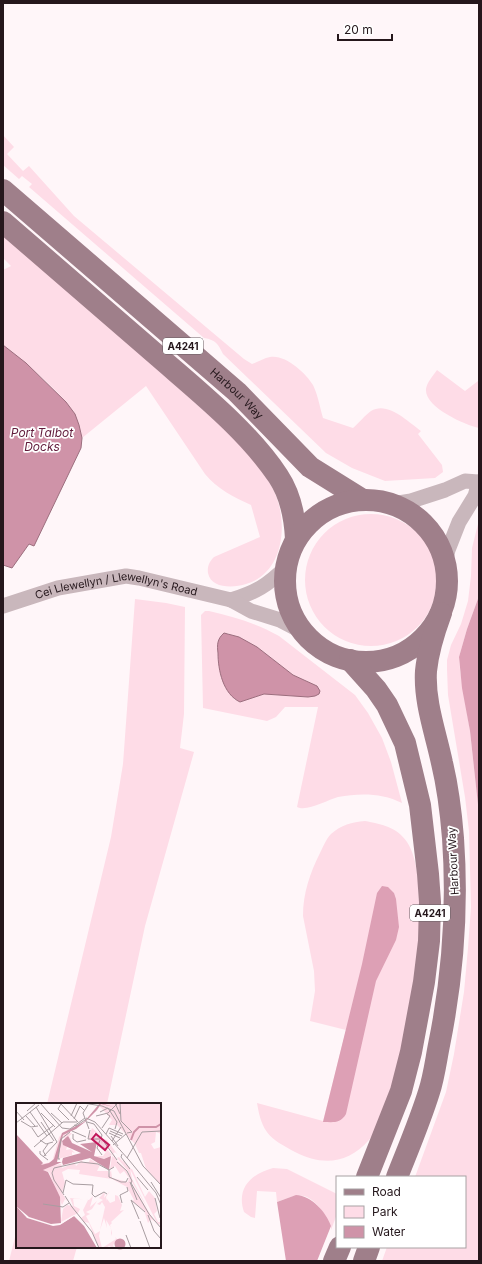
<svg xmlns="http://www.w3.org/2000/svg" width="482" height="1264" font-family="Inter,sans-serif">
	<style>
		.green { fill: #fedce7; fill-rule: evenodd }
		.forest { fill: #dda0b5 }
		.water { fill: #cf93a8; stroke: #9c6e7e }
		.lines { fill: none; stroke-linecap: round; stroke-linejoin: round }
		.minor { stroke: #c9b7bc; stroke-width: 15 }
		.primary { stroke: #9f7f8a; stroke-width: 22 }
		.labels { text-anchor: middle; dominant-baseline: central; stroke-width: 3.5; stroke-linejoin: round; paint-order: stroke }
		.shield { fill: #fff; stroke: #665d60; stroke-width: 1 }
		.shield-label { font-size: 10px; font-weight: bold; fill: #25171c }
		.street-label { font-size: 11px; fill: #25171c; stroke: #fff }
		.water-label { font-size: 12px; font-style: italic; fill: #601a3a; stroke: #fff }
		.inset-river { fill: none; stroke: #cf93a8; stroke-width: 2 }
		.inset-road { fill: none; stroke: #a89da1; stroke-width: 1 }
		.view { fill: #c2185b; fill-opacity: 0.15; stroke: #c2185b; stroke-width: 2 }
		.inset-edge { fill: none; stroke: #25171c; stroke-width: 2 }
	</style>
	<rect width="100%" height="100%" fill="#fff6f9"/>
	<!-- green -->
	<path class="green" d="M3,135l11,12 -7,7 16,17 6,-5 45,50 170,143 8,5c6,-2 12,-6 18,-7 15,-3 36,16 43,28 5,10 7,23 10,33l30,10c6,-5 12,-13 18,-17 17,-10 37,11 50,20l-3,3 24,31 1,7 -8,6 -50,3 -33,-13 -26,-15 -103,-99c-5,-10 -7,-14 -19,-16l-175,-151 3,-3 -10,-8 -3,3 -16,-14z
		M3,235c60,51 119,102 178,155 31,29 73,61 92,99 16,31 12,84 -27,95 -12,4 -35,5 -38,-11 -1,-7 2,-12 6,-16l46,-20 -9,-32c-17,-8 -34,-16 -46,-31l-59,-88 -64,52c-3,-12 -8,-26 -16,-36 -18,-21 -42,-40 -63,-57v-75l8,-4 -8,-8z
		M437,370l28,21 13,-10 1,2v45c-14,-3 -55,-21 -53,-39 1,-7 7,-13 11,-19z
		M305 580a66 66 0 1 1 132 0a66 66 0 1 1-132 0Z
		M479,520v76l-12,33 -8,28 1,13 10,61 9,83v447h-97l5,-14h78v-70h-50l31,-85 8,-38 10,-62 4,-44 3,-41 -2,-76 -4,-34 -17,-102 -1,-26v-9l4,-15 10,-21 7,-23 3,-25 1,-28z
		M135,599l31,4 19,4 -1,107 -4,34 14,4 -49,174 -38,178h-60l64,-267 12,-73z
		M205,611h4c25,6 47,12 70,25l76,59 13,18 14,25 9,24 11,41c-20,-10 -42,-10 -64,-6 -11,3 -31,15 -41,10l21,-100h-33l-9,10 -9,4 -64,-13 -2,-93zM227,633l30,14 36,28 24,11 -9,11 -44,-3 -24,8 -6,-3z
		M365,821c16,3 32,6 42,21 14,21 12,61 12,85 -1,10 0,21 -1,31 -3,19 -7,37 -10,56 -2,14 -4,28 -7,42 -3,13 -8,25 -12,37 -5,15 -10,36 -20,47 -21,24 -47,26 -74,12 -26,-14 -33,-19 -38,-49l66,18 23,-91 -36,-9 5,-30 -1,-20 -11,-55c0,-23 7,-43 17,-63 3,-6 6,-14 11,-19 10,-9 21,-12 34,-13z
		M273,1168l14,1 50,25v20l-6,16v-4c-7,-12 -18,-34 -36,-30 -6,1 -12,4 -18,6l-1,-10 -19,-1 -2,27 -4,-1 -7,-5c-8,-24 7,-38 29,-44z
		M17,1229v18h60l-4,14h-64z"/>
	<!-- forest -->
	<path class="forest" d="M479,596v218l-9,-83 -8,-43 -3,-31 8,-28z
		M382,886l6,1 6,6 2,6 3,28 -3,13 -20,41 -30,133c-6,10 -13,8 -23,8l39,-158 15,-71z
		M296,1195c16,1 30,17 35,31l-14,35h-31l-9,-59z"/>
	<!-- water -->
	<path class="water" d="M3,345l23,18 40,39 9,12 4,11 3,13 -1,10 -47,98 -5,-2 -17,24 -9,-3z
		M224,633l15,4 18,10 36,28 24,11 3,5 -1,3 -4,2 -7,1 -44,-3 -24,8c-17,-8 -22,-32 -22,-49 -1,-8 -1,-14 6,-20z"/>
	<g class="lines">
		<!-- minor -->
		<g class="minor">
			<path d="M392,504l19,-3 34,-11 20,-9 13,1"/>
			<path d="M445,563l3,-13 11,-28 16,-26 4,-14"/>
			<path d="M231,600c25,-8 36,-14 55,-33"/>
			<path id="s1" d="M3,606l55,-18 68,-12 13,2 92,22 20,11 29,9 23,12"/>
		</g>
		<!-- primary -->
		<g class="primary">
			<path id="s2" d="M3,190l234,202 73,75 53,33"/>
			<path d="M3,222c52,45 104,90 156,135 40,35 89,74 119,119 12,18 17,42 18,63"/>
			<circle cx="366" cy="581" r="81"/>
			<path d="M350,660l26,29 11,16 18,38 15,62 8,69 2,28 -1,39 -5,41 -13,70 -10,39 -34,86"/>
			<path d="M397,1177c11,-28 23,-56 32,-85 5,-15 7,-32 10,-47 14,-69 19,-137 14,-207 -2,-25 -5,-50 -11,-75 -6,-29 -18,-61 -16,-92 2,-20 8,-39 15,-58"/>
			<path d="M334,1261l6,-14"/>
			<path d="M364,1261l5,-14"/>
		</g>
	</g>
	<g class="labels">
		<!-- shield labels -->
		<g class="shield">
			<rect x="163" y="338" width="40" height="16" rx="3"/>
			<rect x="410" y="905" width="40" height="16" rx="3"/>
		</g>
		<g class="shield-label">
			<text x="183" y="346">A4241</text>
			<text x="430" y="913">A4241</text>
		</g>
		<!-- street labels -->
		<g class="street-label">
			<text stroke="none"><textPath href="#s2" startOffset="310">Harbour Way</textPath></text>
			<text stroke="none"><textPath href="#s1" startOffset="117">Cei Llewellyn / Llewellyn's Road</textPath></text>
			<text transform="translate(453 861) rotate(-93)">Harbour Way</text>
		</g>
		<!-- water labels -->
		<g class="water-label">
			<text x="42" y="432">Port Talbot<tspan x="42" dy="14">Docks</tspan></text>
		</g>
	</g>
	<!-- overview -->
	<g transform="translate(16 1103)">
		<rect width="145" height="145" fill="#fff6f9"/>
		<path d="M81,0h64v31l-5,-2 -1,10 -4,2 3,5 7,-2v38l-15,-16 -5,-16h-2l-4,-9 -18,-19h-8l3,-5zM76,25l7,6 -5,-2 -2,8 7,-1 2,-4 2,4 4,1 11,15 -3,-3 -2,2 3,4 -2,-2 -8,-14 -4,-1 4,2 1,4 -3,-5 -3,1 25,27 5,11 -3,-10 -11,-13 2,-1 5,6 -2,-4 8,9 2,11 16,30 -16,-27 -1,1 24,39 -4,-3 -3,4 -4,-13 -12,-9 2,-1 -7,-13 -15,-8 -33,-5 1,-4 -12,-1 -6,3 3,11 -3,10 5,8 -2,-2 -3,6 -13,-33 -7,-2 -12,4 -5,-1 16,-3 12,-4 -11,3 -17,-2 27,-5 7,-25 4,-4 6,-2 -5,2h8l-4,5 2,-1 2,6h-4l-5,-7 -3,5 7,6 -1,3 5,-1 4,4 -3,-1v3l-14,4 -3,4 4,-17 -5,19 7,-1 1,4 13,-5 1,3 6,-6 1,3 6,-1 1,-3 10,6 -3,6h11l1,4 2,-5 1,8 16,4 1,-4 -5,-7 -4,3 -5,-8 -5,3 2,-13 2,2 -2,-3 -8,4 -10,-3h9l3,-4 -6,-12 -16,1 16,-1v-1l-9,1 -3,-1zM114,66h2l13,28 4,-6 6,7 2,13 -3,3 4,8h3l-2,3 -2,-2zM94,88l-4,6 1,4v-2l3,4 5,-2v-6l3,1 4,9 -2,6 4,-1 -13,12 1,1 -2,2 2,8 -1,3v-8l-5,-8 1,8 -3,-10 -4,12 5,-23 -3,-5 -2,3 -3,-1 6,-4 -4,-2 4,-4 -9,1 11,-2 -1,5zM77,93l-3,11 7,-6 -5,8 -6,3 4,2 -4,2 9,18 5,-3 -1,5 3,12 14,-9 -1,-2 3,3 -5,5 1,3 -5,-2 -3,2h-7l-10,-25 -4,-1 3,5 -7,-9 4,-3 -2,-5 5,-10 -15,-2 1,8 6,3 -2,4 -17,9 2,-13 4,-4 6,1 -3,-8 19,2z" fill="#fedce7"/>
		<path d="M84,0l14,4 -13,-3 -4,6 -12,12 -9,7 -13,6 -6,27h5l1,-4 18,-5 -18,-8 -1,-4 6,-5 4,7 20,9 -12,-8 17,-2 -3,14 10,3 7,-3 -2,14 -19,-12 -27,7 -1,-3 -19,8 5,2 12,25 1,27 13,-8 10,10 13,22h-81v-114l27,29 -2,2 8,-2 5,-4 8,-26 22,-11zM98.5 141a5.5 5.5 0 1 1 11 0a5.5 5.5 0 1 1-11 0Z" fill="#cf93a8"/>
		<path d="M0,103l13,11 22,7 10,-1 13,-8 4,2 -4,-1 -14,9 -7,1 -26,-8z" fill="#fff6f9"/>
		<path class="inset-river" d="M115,37l3,-8 5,-5h17l5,-3"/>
		<path class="inset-road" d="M44,0l18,19M67,0l19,3 12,5 29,55 18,19M99,0l5,11M104,0l1,18 11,11 -5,1M25,1l21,24 8,1M45,1l-3,5 11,11M72,2l-5,8 6,16M20,4l21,35 -14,15M0,8l8,9M11,8l9,-8M14,9l17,24M84,9l8,-4 9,14 -2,7M25,10l14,14M35,10l11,10M10,13l9,10M55,13l6,-13M80,13l12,-3 10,-10M70,15l9,4 34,38 27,33 5,12M58,16l6,-13 5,5M5,18l10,6 7,-1M25,19l13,19M71,19l7,2 8,11 -1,4M0,20l23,-18M58,22l2,1 9,-6M16,25l6,9 16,-12M86,25l8,-12 -3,-2M54,26l15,-11M74,27l-2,9h12M56,28l14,6M94,28l12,5M93,30l11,5M57,31v5l4,3 9,-2M90,31l3,-6 14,6M95,33l7,10M86,36l15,21M24,37l6,4 7,-2M84,37l-3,8 5,7M96,38l9,-14M97,42l13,-11M18,44l29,-25h14M24,48v3l8,6M106,51l-1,3 9,12M30,53l-3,-5 5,-7M111,55l15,-26 19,-1M44,56h-2l3,-20 9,-7M101,59l10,9 5,10 -1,2M93,67v7l12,5h5l2,-4M121,74l11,13M114,79l7,18M135,79l10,16M115,80l18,31 12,14M47,90l3,-13 7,4 20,1 -1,9 3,3 9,-5 3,2M48,92l-10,-15 -2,-7 2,-5 27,-6 17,2 11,6 5,-3M49,93l7,11M139,95l5,20M115,97l8,19M115,97l14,12M106,100l-2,-8 8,-4 -1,-4M27,101l20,3 6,-4M56,104l20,25 7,16M132,112l6,16 7,8M124,118l10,27M110,132l5,13"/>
		<path class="view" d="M80,31l13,11 -4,5 -13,-11z"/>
		<rect width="145" height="145" class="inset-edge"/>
	</g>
	<!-- border -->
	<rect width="482" height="1264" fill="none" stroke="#25171c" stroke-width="8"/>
	<!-- legend -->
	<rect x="336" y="1176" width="130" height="72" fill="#ffffff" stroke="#a8a2a4"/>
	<rect x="344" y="1189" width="20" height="6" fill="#9f7f8a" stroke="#a8a2a4"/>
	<text x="372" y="1196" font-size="12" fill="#25171c">Road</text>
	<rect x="344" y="1206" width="20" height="12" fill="#fedce7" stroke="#a8a2a4"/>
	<text x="372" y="1216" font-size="12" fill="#25171c">Park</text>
	<rect x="344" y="1226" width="20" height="12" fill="#cf93a8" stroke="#a8a2a4"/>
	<text x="372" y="1236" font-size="12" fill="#25171c">Water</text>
	<!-- scale -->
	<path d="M338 34v6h54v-6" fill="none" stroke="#25171c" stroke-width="2"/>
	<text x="344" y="34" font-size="12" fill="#25171c" stroke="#ffffff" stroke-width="3" paint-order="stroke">20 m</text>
</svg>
